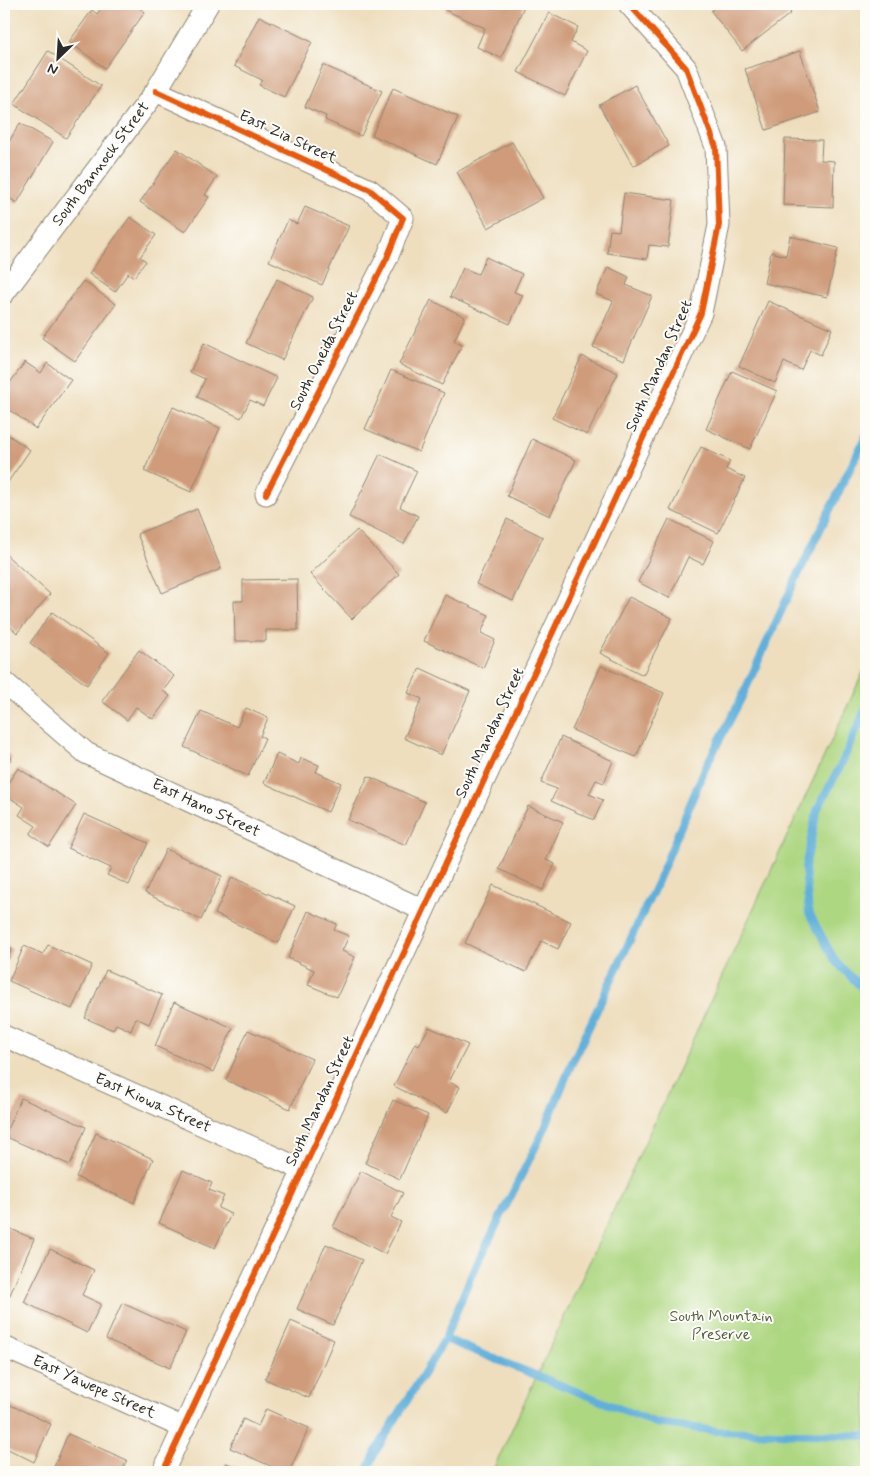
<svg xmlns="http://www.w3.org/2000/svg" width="870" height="1476" font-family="Mynerve,sans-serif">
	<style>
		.green { fill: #aed782; stroke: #6c8156 }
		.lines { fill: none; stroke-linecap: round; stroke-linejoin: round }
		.stream { stroke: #61b0db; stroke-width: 8 }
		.building { fill: #cf9b7a }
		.minor-casing { stroke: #8c8474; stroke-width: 23 }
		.minor { stroke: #fff; stroke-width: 21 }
		.cycleway-casing { stroke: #fdfcf7; stroke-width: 9 }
		.cycleway { stroke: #e8590c; stroke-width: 6 }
		.labels { text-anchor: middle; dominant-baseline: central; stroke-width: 4; stroke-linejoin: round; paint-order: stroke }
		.street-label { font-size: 16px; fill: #2b2b2b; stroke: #fdfcf7 }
		.park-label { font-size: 16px; fill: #525f45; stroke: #fdfcf7 }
	</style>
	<rect width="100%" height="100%" fill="#fdfcf7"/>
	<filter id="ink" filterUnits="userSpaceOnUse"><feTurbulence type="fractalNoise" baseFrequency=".02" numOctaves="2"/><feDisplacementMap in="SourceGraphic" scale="10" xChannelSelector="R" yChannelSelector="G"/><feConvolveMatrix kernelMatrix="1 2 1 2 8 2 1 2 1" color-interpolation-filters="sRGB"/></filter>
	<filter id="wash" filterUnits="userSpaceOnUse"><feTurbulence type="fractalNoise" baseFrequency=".0096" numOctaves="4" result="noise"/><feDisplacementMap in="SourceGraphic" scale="20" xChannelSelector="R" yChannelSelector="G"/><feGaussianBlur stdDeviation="1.12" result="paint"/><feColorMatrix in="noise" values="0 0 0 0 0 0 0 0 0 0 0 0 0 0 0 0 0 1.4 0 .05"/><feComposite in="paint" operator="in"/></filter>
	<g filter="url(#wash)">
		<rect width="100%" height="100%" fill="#eedebe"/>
		<!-- green -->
		<path class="green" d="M866,666v806h-374z"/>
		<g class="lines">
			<!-- stream -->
			<path class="stream" d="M866,708l-25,57 -24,45 -12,58 4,45 26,48 31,31
				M445,1339l211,84 61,8 149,5
				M367,1472l9,-21 69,-112 26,-63 74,-148 26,-63 87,-184 48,-115 35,-67 53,-116 72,-147"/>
		</g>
		<g id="blocks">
			<!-- building -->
			<path class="building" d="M104,4h30l11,8 -40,56 -36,-26 23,-32 5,4z
				M447,4h78l-24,54 -24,-11 8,-19 -40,-18z
				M720,4h63l8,9 -49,38 -31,-40z
				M549,13l29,14 -7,15 16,9 -22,45 -47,-24z
				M259,16l53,26 -28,55 -25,-12 3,-5 -28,-14z
				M48,51l53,35 -35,52 -52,-34z
				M800,51l20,61 -54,18 -21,-61z
				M323,65l59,26 -21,45 -36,-16 1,-4 -21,-9z
				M635,85l34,61 -36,20 -34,-61z
				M393,88l65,29 -21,47 -65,-29z
				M20,123l33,19 -36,61 -13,-8v-45z
				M785,139l37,1 -1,20 13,1 -1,46 -50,-2z
				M512,142l31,56 -55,30 -31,-56z
				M177,149l40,28 -12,18 4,2 -24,35 -45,-30z
				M624,193l50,7 -6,47 -19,-2 -2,14 -40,-6 3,-23 9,1z
				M305,207l44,19 -27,59 -53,-24 19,-41 9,4z
				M130,217l26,18 -16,22 6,4 -12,16 -6,-4 -13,19 -26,-18z
				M790,236l48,12 -11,49 -63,-14 7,-31 15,4z
				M486,257l36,17 -8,18 9,3 -13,29 -60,-27 13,-29 15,6z
				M608,267l21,10 -3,8 26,11 -28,64 -31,-13 20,-46 -17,-7z
				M277,279l36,18 -31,63 -36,-17z
				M83,281l33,23 -41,57 -33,-23z
				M431,300l34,17 -11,24 8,4 -20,40 -43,-21z
				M768,301l64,28 -11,26 -11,-5 -9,20 -17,-8 -9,21 -36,-17z
				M204,343l73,35 -14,28 -13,-6 -9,18 -44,-21 8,-18 -15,-7z
				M582,356l36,17 -31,62 -35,-17z
				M25,362l16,11 6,-10 24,17 -35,49 -32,-23v-15z
				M391,370l53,23 -25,59 -54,-23z
				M732,371l45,20 -27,58 -44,-20z
				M173,407l47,21 -29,64 -47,-21z
				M4,432l26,18 -22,32 -4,-3z
				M532,439l44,21 -26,56 -43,-20z
				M701,447l29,14 -4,8 19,9 -27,55 -48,-23z
				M380,454l37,17 -17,36 18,9 -14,28 -55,-27z
				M197,509l24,60 -59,24 -25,-59z
				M507,519l36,18 -30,64 -37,-17z
				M669,519l45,22 -11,23 -15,-7 -19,41 -31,-16z
				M357,530l42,44 -47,45 -42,-45z
				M4,553l46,41 -33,39 -13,-12z
				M297,579l1,51h-32v11h-31l-1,-40h9v-21z
				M445,595l44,20 -8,18 14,7 -12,28 -59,-27z
				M629,597l43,21 -29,57 -43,-22z
				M52,612l57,41 -22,32 -57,-42z
				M139,650l35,26 -11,15 7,5 -17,23 -17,-12 -9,13 -25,-19z
				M601,666l63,27 -28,64 -64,-27z
				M420,668l50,23 -29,64 -37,-17 18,-39 -14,-6z
				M246,708l22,10 -8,18 5,2 -17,38 -64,-29 17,-36 36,16z
				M561,737l52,24 -9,22 -8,-3 -7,14 14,6 -9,20 -43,-19 6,-12 -16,-6z
				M4,751l8,7 -8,10z
				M277,754l22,10 2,-6 18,7 -3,7 25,11 -13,29 -64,-29z
				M18,768l58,37 -27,42 -19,-13 6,-8 -17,-11 5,-8 -20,-13v-5z
				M368,776l57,26 -19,43 -58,-25z
				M528,806l35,16 -17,38 9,4 -12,26 -44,-21z
				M84,814l64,29 -19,42 -22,-10 4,-7 -43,-20z
				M166,849l56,27 -21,44 -56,-27z
				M232,877l63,29 -17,37 -63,-29z
				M493,885l78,37 -13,27 -17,-8 -15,31 -61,-29z
				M308,911l29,13 -3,6 15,6 -7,15 13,6 -18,40 -29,-12 6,-15 -26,-12z
				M4,945l8,4 -8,18z
				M48,945l44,20 -20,44 -63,-28 15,-35 19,8z
				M106,970l56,25 -13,29 -13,-6 -5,13 -15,-7 -3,6 -28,-12z
				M174,1002l59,26 -20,44 -58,-26z
				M429,1027l39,18 -19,37 11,5 -13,26 -53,-27 21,-43 4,2z
				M248,1030l64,29 -22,50 -64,-29z
				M21,1098l65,29 -16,38 -66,-29z
				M393,1100l35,15 -28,64 -35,-16z
				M96,1133l57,26 -19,44 -58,-26z
				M183,1170l29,13 -3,7 15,6 -6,12 13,6 -16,34 -56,-25z
				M361,1171l42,22 -12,24 10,5 -16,32 -52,-27z
				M4,1226l30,13 -25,58 -5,-3z
				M326,1244l36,16 -29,65 -36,-16z
				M50,1249l44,21 -12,25 19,9 -14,29 -63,-31z
				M122,1303l64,29 -16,36 -64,-29z
				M291,1321l43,19 -25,58 -44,-19z
				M4,1402l47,22 -17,38 -30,-15z
				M266,1409l43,19 -20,44h-5l-54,-24 13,-29 15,7z
				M68,1434l59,26 -6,12h-69z
				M226,1463l22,9h-26z"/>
		</g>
	</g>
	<g filter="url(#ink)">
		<use href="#blocks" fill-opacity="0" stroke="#8c8474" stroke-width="1"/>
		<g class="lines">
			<!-- minor casing -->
			<g class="minor-casing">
				<path id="minor" d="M156,91l214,99 33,28 -16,40 -121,236
					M4,293l152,-202 52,-87
					M4,682l82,71 337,157
					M4,1036l299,134
					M4,1347l180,81
					M163,1472l538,-1159 18,-88 -3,-78 -30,-79 -57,-64"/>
			</g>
			<!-- minor -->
			<use href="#minor" class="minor"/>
			<!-- cycleway casing -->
			<g class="cycleway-casing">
				<path id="cycleway" d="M156,91l214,99 33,28 -16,40 -121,236
					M163,1472l538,-1159 18,-88 -3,-78 -30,-79 -57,-64"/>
			</g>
			<!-- cycleway -->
			<use href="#cycleway" class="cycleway"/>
		</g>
	</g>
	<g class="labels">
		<!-- street labels -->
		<g class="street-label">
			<text transform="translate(288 137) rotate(25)">East Zia Street</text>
			<text transform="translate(101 164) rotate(-53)">South Bannock Street</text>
			<text transform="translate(324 351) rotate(-63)">South Oneida Street</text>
			<text transform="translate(659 366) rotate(-66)">South Mandan Street</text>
			<text transform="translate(490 733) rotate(-65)">South Mandan Street</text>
			<text transform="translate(206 808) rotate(25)">East Hano Street</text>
			<text transform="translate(320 1101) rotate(-65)">South Mandan Street</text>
			<text transform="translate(153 1103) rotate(24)">East Kiowa Street</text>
			<text transform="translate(94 1387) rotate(24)">East Yawepe Street</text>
		</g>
		<!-- park labels -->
		<g class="park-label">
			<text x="721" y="1316">South Mountain<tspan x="721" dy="18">Preserve</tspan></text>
		</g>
	</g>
	<!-- margin -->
	<rect width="870" height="1476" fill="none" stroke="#fdfcf7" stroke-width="20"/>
	<!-- north arrow -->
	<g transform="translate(58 58) rotate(205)" stroke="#fdfcf7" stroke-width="4" paint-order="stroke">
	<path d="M0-4L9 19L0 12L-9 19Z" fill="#2b2b2b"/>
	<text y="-8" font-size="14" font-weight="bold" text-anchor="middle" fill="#2b2b2b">N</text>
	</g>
</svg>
